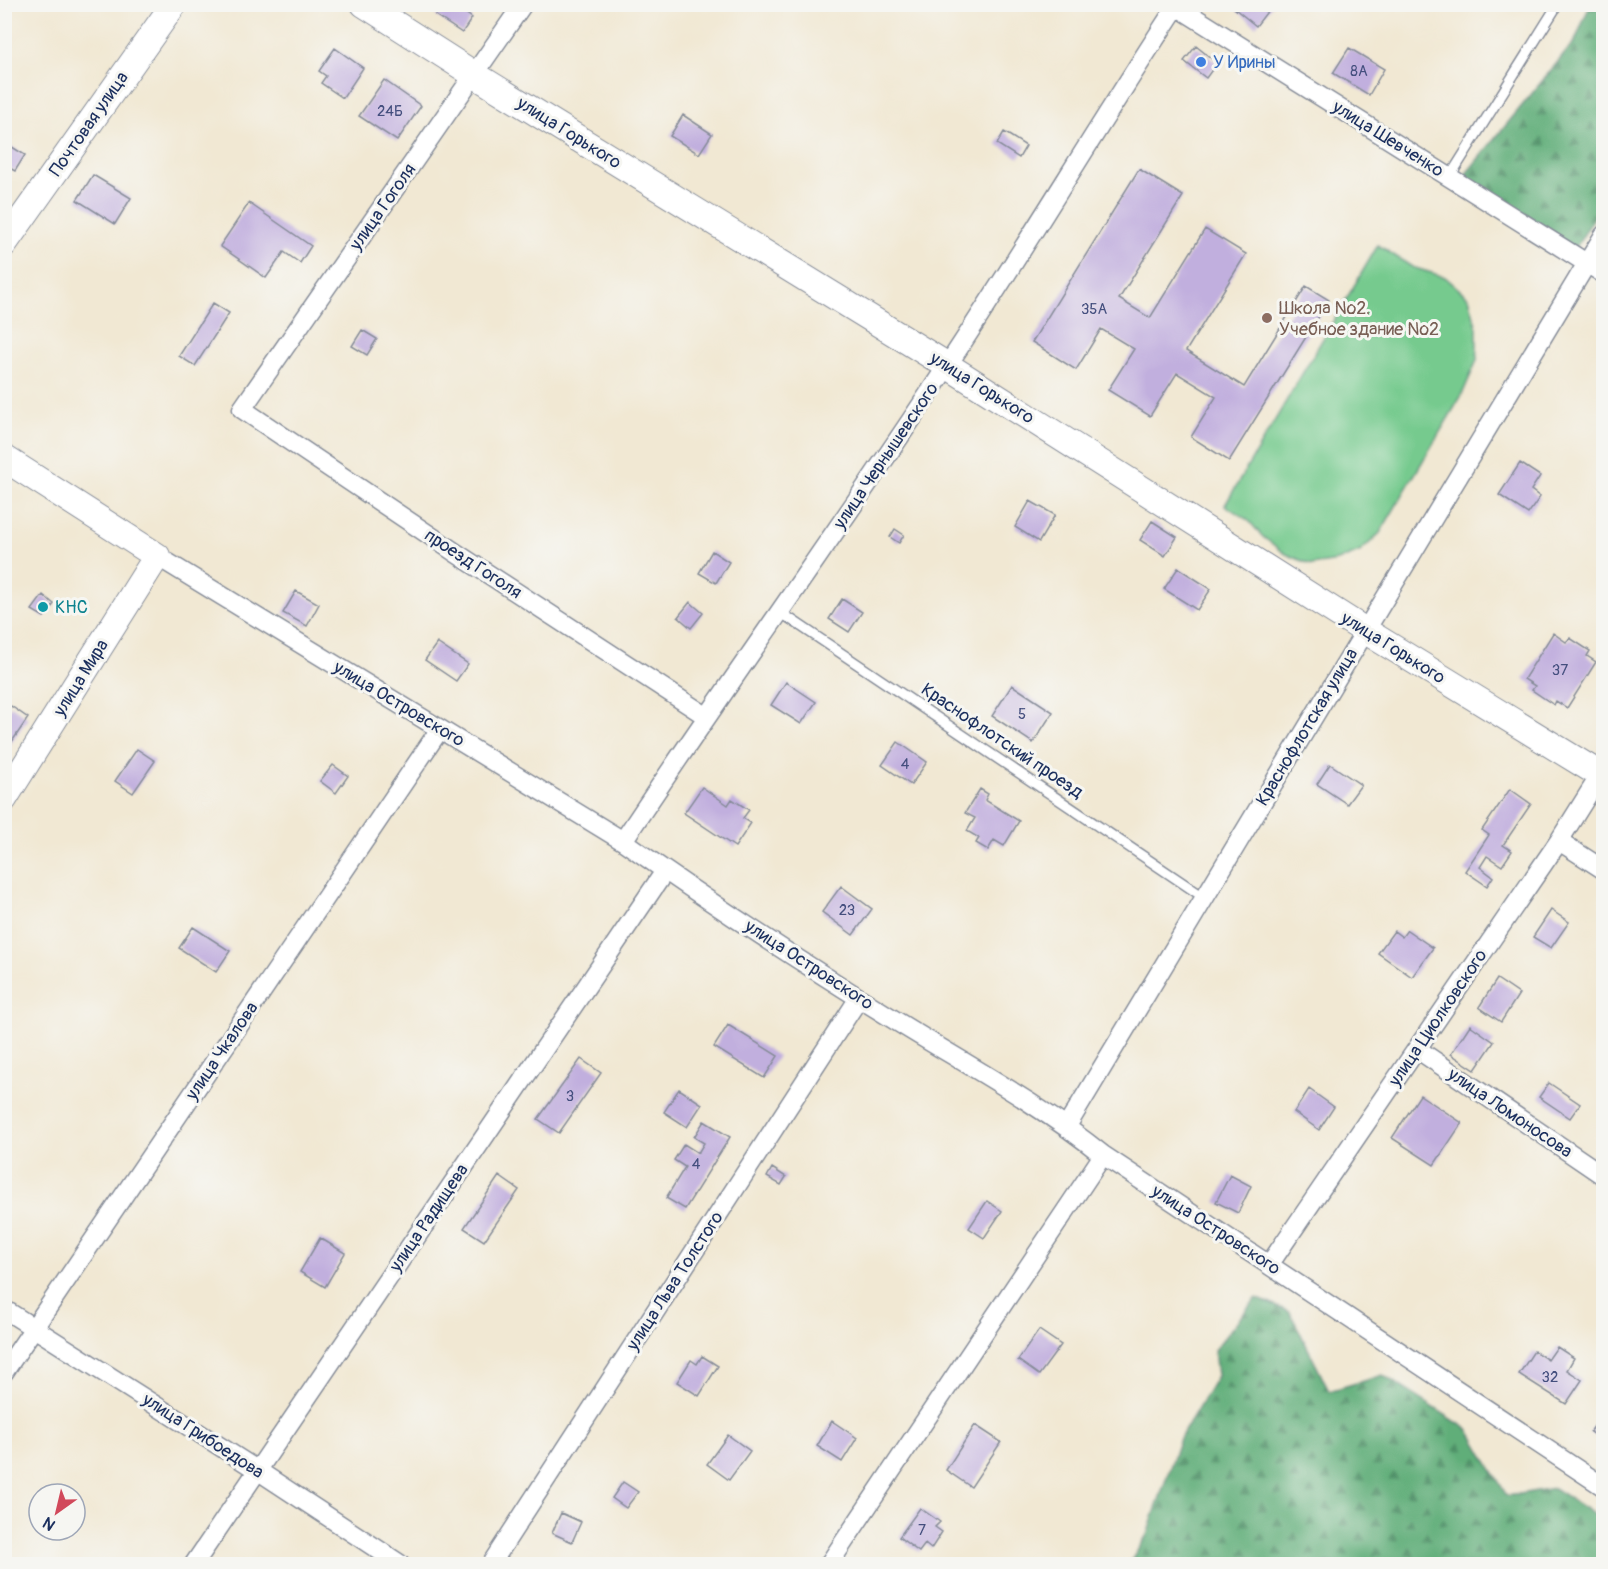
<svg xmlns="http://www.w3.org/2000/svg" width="1608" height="1569" font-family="Pangolin,sans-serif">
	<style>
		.forest { fill: url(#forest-firs); stroke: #3e6e6c; stroke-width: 1.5 }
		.garden { fill: #76ca8e; stroke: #487c76; stroke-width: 1.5 }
		.building { fill: #c1afde }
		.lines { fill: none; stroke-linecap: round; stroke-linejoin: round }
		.lane-casing { stroke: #868c98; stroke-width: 12 }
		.street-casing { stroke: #868c98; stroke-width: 21 }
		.secondary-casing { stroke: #868c98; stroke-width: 28 }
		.lane { stroke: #fff; stroke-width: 9 }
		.street { stroke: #fff; stroke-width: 18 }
		.secondary { stroke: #fff; stroke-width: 26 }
		.shop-dot { fill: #3f7fe0; stroke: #f6f6f2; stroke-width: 2 }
		.education-dot { fill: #8d6e63; stroke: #f6f6f2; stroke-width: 2 }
		.culture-dot { fill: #0f9aa8; stroke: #f6f6f2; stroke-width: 2 }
		.labels { text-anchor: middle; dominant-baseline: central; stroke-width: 6; stroke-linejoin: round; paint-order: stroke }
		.number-label { font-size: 15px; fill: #444f7e }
		.shop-label { font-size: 18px; fill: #366cbe; stroke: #f6f6f2; text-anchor: start }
		.street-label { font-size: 18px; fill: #1b2f5e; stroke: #f6f6f2 }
		.education-label { font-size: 18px; fill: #785e54; stroke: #f6f6f2; text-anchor: start }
		.culture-label { font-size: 18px; fill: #0d838f; stroke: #f6f6f2; text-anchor: start }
	</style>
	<defs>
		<pattern id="forest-firs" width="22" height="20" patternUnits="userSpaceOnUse" patternTransform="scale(1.5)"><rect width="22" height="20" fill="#60ae79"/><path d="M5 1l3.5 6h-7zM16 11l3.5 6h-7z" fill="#4e8e66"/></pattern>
	</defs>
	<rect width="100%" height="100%" fill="#f6f6f2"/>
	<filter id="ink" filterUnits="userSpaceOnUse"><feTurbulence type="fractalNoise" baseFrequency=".0167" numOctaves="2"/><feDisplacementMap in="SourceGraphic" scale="12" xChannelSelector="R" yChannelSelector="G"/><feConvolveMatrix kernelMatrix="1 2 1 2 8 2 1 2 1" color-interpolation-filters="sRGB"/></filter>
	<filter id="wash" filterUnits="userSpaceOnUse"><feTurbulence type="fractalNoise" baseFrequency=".008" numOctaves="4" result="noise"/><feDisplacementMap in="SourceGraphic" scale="24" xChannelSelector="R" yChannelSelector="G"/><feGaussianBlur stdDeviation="1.35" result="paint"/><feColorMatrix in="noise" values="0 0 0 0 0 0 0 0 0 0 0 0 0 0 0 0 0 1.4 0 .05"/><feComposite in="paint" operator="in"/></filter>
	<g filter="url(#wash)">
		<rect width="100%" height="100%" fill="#f1e8d3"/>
		<!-- forest -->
		<path class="forest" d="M1590,5h13v198l-28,46 -115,-68 115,-140z
			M1256,1298l34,14 39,79 54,-16 86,55 38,66 47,-8 49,32v44h-474l18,-29 33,-97 37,-62 -3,-26z"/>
		<!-- garden -->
		<path class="garden" d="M1378,245l34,22 33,10 24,21 8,30v32l-15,35 -82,138 -19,18 -23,10 -26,4 -26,-11 -23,-17 -14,-16 -24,-16z"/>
		<g id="blocks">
			<!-- building -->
			<path class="building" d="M442,4h27l-5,8 8,6 -10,15 -27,-18z
				M1229,4h44l-17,22z
				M1196,46l21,17 -11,15 -22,-17z
				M335,48l28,20 -20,30 -22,-15 5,-7 -7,-5z
				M1349,48l35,21 -15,26 -36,-22z
				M384,80l37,26 -24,35 -38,-25z
				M683,115l29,19 -13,20 -29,-18z
				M1004,132l22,14 -7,12 -22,-14z
				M4,142l21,13 -10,16 -11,-6z
				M1139,169l44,27 -64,103 31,19 55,-89 41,25 -60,97 58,36 62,-101 23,14 -100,161 -38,-24 25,-40 -39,-24 -27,43 -42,-26 26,-41 -33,-20 -25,41 -44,-28z
				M93,175l38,23 -16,26 -38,-24z
				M249,203l62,43 -11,17 -16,-11 -18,26 -46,-32z
				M213,303l16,10 -34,53 -16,-10z
				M362,330l15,9 -10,16 -15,-9z
				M1520,463l20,13 -9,14 9,7 -12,17 -29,-19z
				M1030,501l25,14 -16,27 -24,-15z
				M1152,521l25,16 -12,19 -25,-16z
				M895,529l9,6 -5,8 -9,-6z
				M712,551l17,11 -13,21 -17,-10z
				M1178,568l33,21 -14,21 -33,-21z
				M296,591l23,13 -12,22 -24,-13z
				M43,595l11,9 -10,13 -12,-7z
				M842,599l20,13 -13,20 -20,-13z
				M690,602l13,11 -12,15 -13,-11z
				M1553,633l13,9 4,-4 20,13 -3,5 9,6 -29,46 -11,-7 -2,4 -22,-15 3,-4 -11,-7z
				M437,643l31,21 -12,17 -31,-21z
				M786,682l30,20 -15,22 -30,-19z
				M1012,685l41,27 -20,31 -41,-27z
				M11,706l17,12 -19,28 -5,-3v-28z
				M898,742l29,20 -16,23 -29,-20z
				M137,749l18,12 -22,32 -18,-12z
				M1330,764l31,21 -14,19 -30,-20z
				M333,765l15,11 -12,17 -16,-12z
				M702,787l26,18 4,-6 17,11 -6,8 8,5 -16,24 -51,-34z
				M980,789l8,5 -3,6 34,21 -15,25 -10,-6 -6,10 -12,-7 3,-5 -12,-7 8,-13 -10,-5z
				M1510,789l21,15 -28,41 9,6 -10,15 -15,-10 -7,11 13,10 -6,9 -22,-15 24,-36 -7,-5z
				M841,886l31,23 -19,26 -31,-23z
				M1551,910l18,12 -18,26 -18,-11z
				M193,927l37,24 -14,21 -37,-24z
				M1407,930l26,18 -21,29 -34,-24 16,-22 8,6z
				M1497,979l22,15 -18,28 -22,-15z
				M728,1025l50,31 -14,22 -50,-31z
				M1470,1025l24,17 -19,28 -24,-16z
				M581,1059l20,14 -42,60 -21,-14z
				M1549,1083l31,21 -10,14 -31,-21z
				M679,1089l23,15 -15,23 -23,-15z
				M1309,1089l25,18 -15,23 -25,-18z
				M1420,1095l42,28 -28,42 -42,-27z
				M704,1121l26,16 -45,72 -19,-11 19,-31 -11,-7 10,-16 14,9 6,-10 -10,-6z
				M772,1168l14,9 -5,8 -14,-8z
				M1230,1175l21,11 -13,27 -22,-11z
				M499,1176l20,14 -35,51 -20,-13z
				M987,1201l15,10 -18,27 -15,-10z
				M320,1238l25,15 -20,34 -25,-15z
				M1039,1330l22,15 -22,30 -21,-15z
				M1557,1347l17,11 -7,12 15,10 -16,24 -47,-30 15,-23 14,9z
				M702,1356l16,10 -19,30 -22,-14 14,-22 6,4z
				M1604,1412v23l-4,-2 -3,4 -7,-5z
				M832,1421l25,17 -15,24 -25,-16z
				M975,1425l26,17 -30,45 -25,-17z
				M728,1435l22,16 -21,29 -22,-16z
				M623,1482l15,10 -12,16 -14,-10z
				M920,1508l20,14 -5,5 7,5 -11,17 -6,-5 -6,8 -20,-15z
				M561,1513l20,9 -9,20 -20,-9z"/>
		</g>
	</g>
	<g filter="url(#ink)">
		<use href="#blocks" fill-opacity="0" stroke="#868c98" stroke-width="1.5"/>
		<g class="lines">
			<!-- lane casing -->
			<g class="lane-casing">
				<path id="lane" d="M1449,178l109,-174
					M780,612l425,286"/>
			</g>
			<!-- street casing -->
			<g class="street-casing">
				<path id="street" d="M523,4l-281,405 214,144 250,163
					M1173,4l431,270
					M157,556l466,285c90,64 184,125 278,183 68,42 140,81 202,131l501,332
					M623,841c106,-160 219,-315 324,-475 79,-119 152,-242 231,-362
					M1559,841l45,29
					M1417,1049l187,127
					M1067,1126l537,-891
					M1269,1265l290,-424 45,-72
					M4,1309l253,161 143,94
					M4,1372l436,-643
					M194,1564l471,-693
					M491,1564l368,-566
					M829,1564l274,-409"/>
			</g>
			<!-- secondary casing -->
			<g class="secondary-casing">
				<path id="secondary" d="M364,4l111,71 473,291 416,264 235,144
					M4,244l170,-240
					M4,458l153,98 -153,243"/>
			</g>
			<!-- lane -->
			<use href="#lane" class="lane"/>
			<!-- street -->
			<use href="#street" class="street"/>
			<!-- secondary -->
			<use href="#secondary" class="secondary"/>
		</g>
	</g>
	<!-- markers -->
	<circle class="shop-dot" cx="1201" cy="62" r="6"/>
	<circle class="education-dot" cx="1267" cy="318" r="6"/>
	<circle class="culture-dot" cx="43" cy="607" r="6"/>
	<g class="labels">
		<!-- number labels -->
		<g class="number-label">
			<text x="1359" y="71">8А</text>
			<text x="390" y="111">24Б</text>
			<text x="1094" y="309">35А</text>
			<text x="1560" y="670">37</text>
			<text x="1022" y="714">5</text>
			<text x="905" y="764">4</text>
			<text x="847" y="910">23</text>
			<text x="570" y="1096">3</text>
			<text x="696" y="1164">4</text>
			<text x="1550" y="1377">32</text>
			<text x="922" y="1530">7</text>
		</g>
		<!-- shop labels -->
		<g class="shop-label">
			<text x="1213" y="62">У Ирины</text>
		</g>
		<!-- street labels -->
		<g class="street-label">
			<text transform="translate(89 124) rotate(-55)">Почтовая улица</text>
			<text transform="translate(569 133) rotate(32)">улица Горького</text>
			<text transform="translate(1388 139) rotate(32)">улица Шевченко</text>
			<text transform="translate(383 207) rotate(-55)">улица Гоголя</text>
			<text transform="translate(982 388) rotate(32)">улица Горького</text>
			<text transform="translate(886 456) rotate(-56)">улица Чернышевского</text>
			<text transform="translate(473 564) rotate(33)">проезд Гоголя</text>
			<text transform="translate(1393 648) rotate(32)">улица Горького</text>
			<text transform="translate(81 678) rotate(-58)">улица Мира</text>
			<text transform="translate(399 704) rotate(31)">улица Островского</text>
			<text transform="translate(1307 727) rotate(-59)">Краснофлотская улица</text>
			<text transform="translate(1002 741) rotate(34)">Краснофлотский проезд</text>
			<text transform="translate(809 965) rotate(33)">улица Островского</text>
			<text transform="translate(1438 1018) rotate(-56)">улица Циолковского</text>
			<text transform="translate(222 1051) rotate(-56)">улица Чкалова</text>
			<text transform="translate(1510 1113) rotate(34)">улица Ломоносова</text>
			<text transform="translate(429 1218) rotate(-56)">улица Радищева</text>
			<text transform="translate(1216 1230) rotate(33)">улица Островского</text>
			<text transform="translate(675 1281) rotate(-57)">улица Льва Толстого</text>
			<text transform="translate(203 1436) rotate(33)">улица Грибоедова</text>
		</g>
		<!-- education labels -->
		<g class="education-label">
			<text x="1279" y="308">Школа №2.<tspan x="1279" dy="21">Учебное здание №2</tspan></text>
		</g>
		<!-- culture labels -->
		<g class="culture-label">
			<text x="55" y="607">КНС</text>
		</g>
	</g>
	<!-- margin -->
	<rect width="1608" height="1569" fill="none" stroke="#f6f6f2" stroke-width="24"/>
	<!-- north arrow -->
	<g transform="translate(57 1512) rotate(214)"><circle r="28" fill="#f6f6f2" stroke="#9ea6b7" stroke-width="1.5"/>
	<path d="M0-4.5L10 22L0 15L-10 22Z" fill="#d1495b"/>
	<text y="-9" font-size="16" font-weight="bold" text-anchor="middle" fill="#1b2f5e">N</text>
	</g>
</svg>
